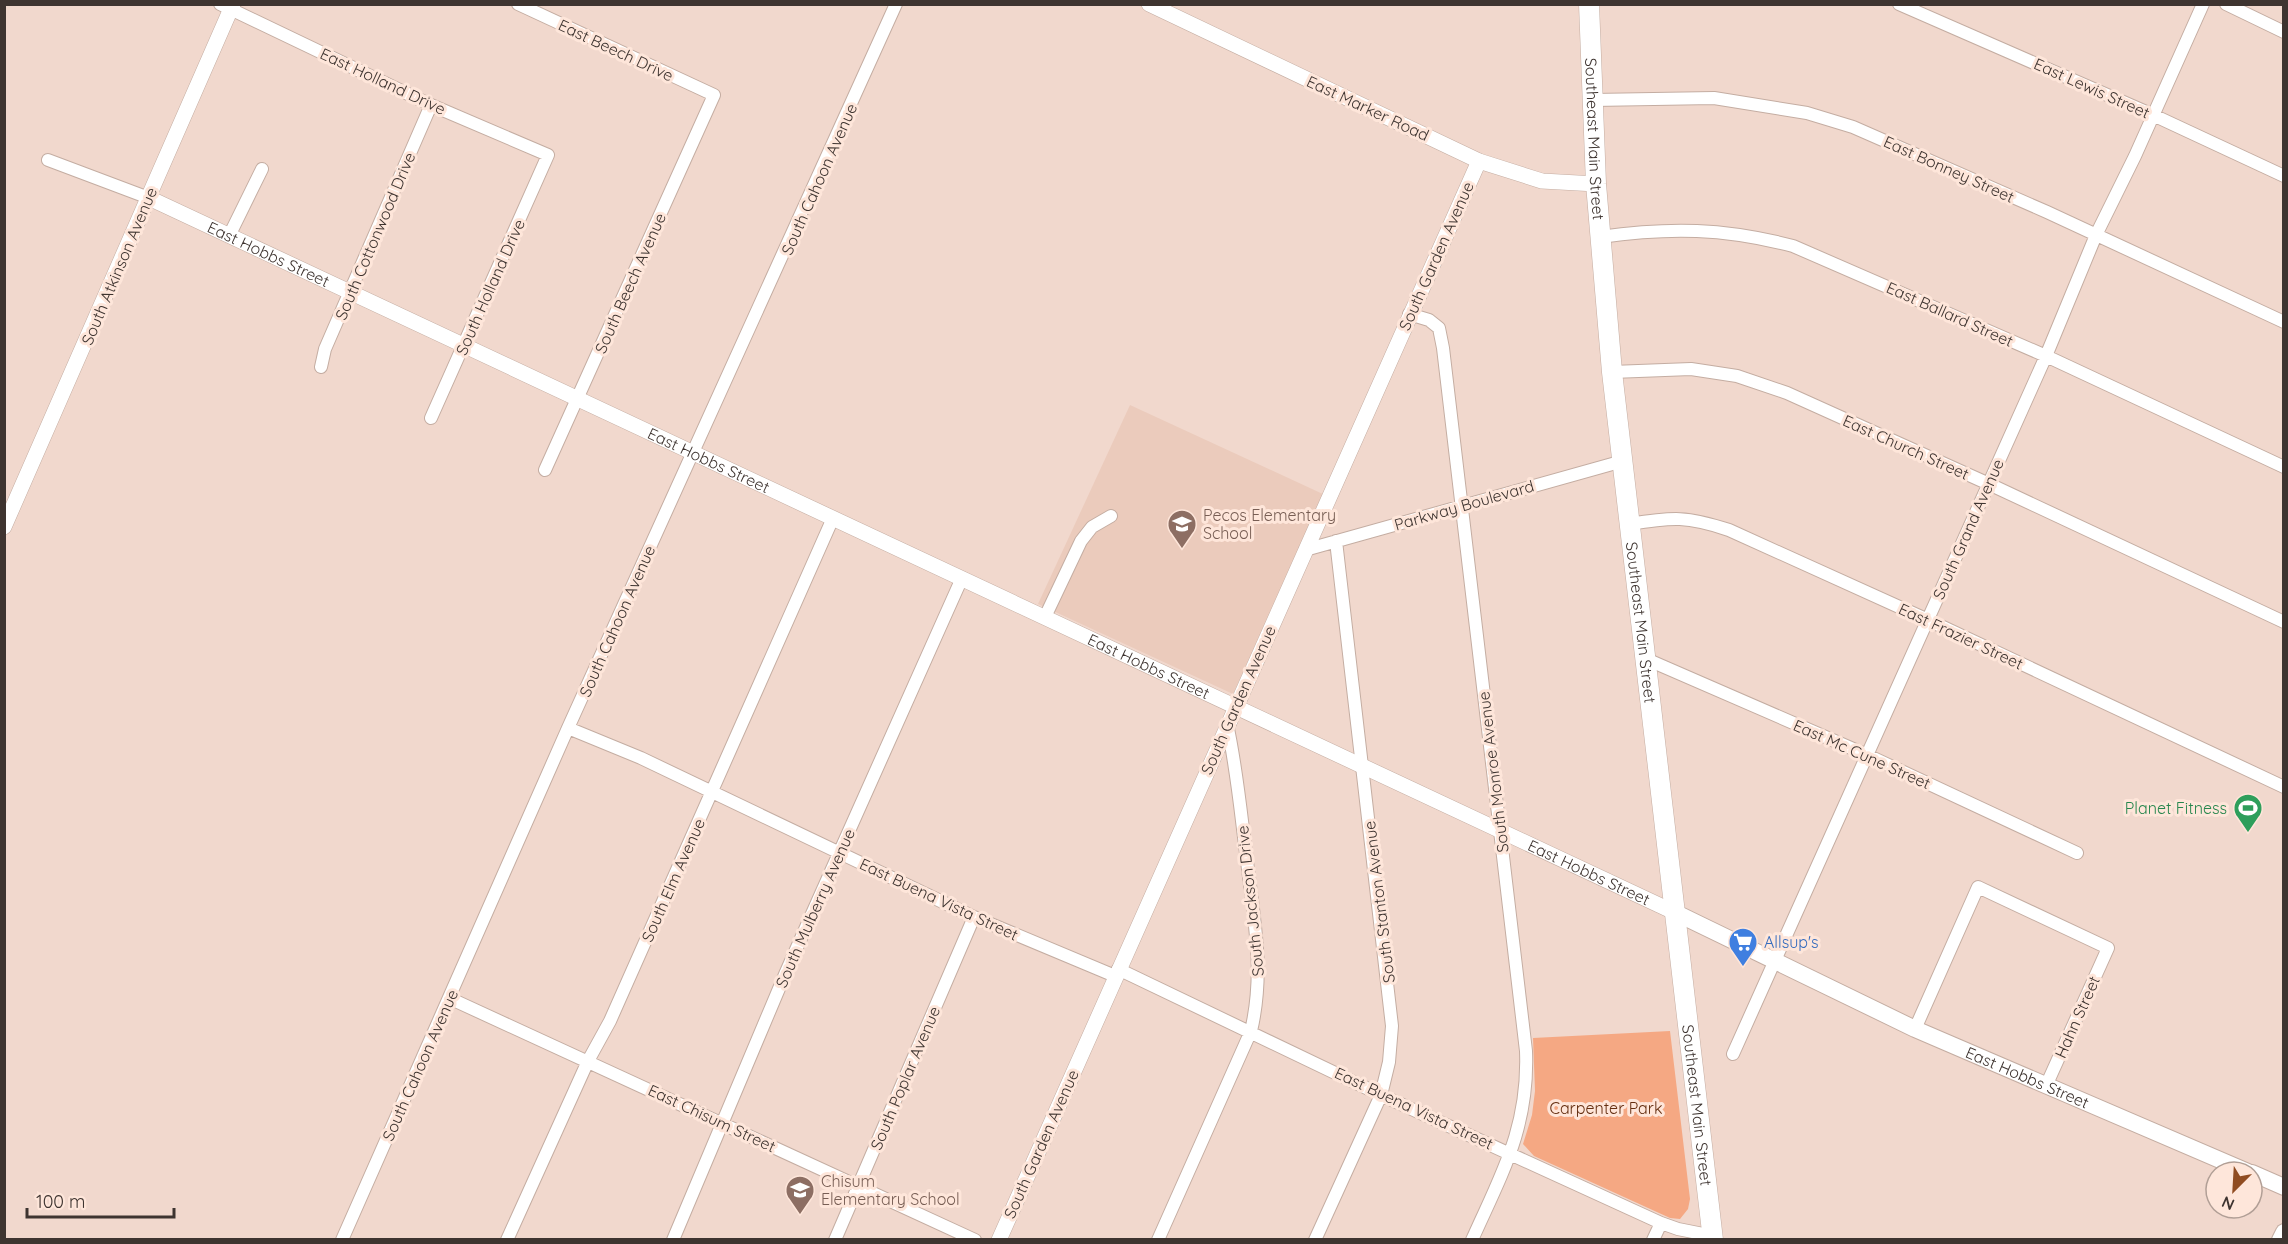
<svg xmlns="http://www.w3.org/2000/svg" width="2288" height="1244" font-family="Quicksand,sans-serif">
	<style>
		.built { fill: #ebcbbc }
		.green { fill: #f5a883 }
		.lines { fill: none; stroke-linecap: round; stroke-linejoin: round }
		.minor-casing { stroke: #c4ada2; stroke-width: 14 }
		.tertiary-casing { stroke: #c4ada2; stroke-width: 16 }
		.secondary-casing { stroke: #c4ada2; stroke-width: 18 }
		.primary-casing { stroke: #c4ada2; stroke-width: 21 }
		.minor { stroke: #fff; stroke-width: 12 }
		.tertiary { stroke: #fff; stroke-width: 15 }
		.secondary { stroke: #fff; stroke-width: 16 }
		.primary { stroke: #fff; stroke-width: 20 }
		.labels { text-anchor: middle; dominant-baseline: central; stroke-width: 6; stroke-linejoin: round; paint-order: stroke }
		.street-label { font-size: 16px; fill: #3e3430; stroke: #fee6da }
		.education-label { font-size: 16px; fill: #785e54; stroke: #fee6da; text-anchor: start }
		.leisure-label { font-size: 16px; fill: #27864d; stroke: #fee6da; text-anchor: end }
		.shop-label { font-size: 16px; fill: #366cbe; stroke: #fee6da; text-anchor: start }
		.park-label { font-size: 16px; fill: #652e10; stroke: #fee6da }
	</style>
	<rect width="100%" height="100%" fill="#f1d8cd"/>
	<!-- built -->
	<path class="built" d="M1130,405l195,90 -92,199 -195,-90z"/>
	<!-- green -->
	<path class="green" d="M1670,1031l20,168 -2,10 -8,10 -10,-1 -136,-62 -11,-12 9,-29 3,-24 -2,-53z"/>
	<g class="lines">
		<!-- minor casing -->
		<g class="minor-casing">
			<path id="minor" d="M220,4l211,101 117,50 -117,263
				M518,4l196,91 -169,375
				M1899,4l254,111 131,61
				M2226,4l58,28
				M1593,100l121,-2 93,15 46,14 194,85 237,110
				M48,160l101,38
				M230,234l32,-65
				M1600,237c70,-10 124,-9 193,9l253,110 238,111
				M1409,314l20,6 10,8 4,20 83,703c3,76 -24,122 -54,189
				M321,367l4,-18 106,-244
				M1612,372l79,-3 46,7 50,17 202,91 295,138
				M1630,524c43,-7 57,-8 99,6l199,90 356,167
				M1305,550l318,-89
				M1045,617l36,-76 11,-14 19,-11
				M1646,659l221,96 210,98
				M568,728l73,30 333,159 141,59
				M1118,969l263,126 280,128 17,6 35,7
				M449,998l526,242
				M1915,1029l63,-142 130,61 -62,138
				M1733,1054l313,-698 50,-121 39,-79 68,-152
				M342,1240l226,-512 328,-724
				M507,1240l81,-179 22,-40 223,-503
				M673,1240l113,-268 176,-394
				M835,1240l139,-323
				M1158,1240l93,-209c14,-60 3,-110 -4,-170 -6,-45 -10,-92 -20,-137
				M1315,1240l66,-145 8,-33 3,-36 -56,-485
				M1653,1240l8,-17"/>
		</g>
		<!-- tertiary casing -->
		<g class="tertiary-casing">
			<g id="tertiary">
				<path d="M1149,4l330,157 63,20 54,3"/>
				<path id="s1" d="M149,198l1527,715"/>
				<path d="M4,527l229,-523"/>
				<path d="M999,1240l480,-1079"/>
			</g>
		</g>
		<!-- secondary casing -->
		<g class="secondary-casing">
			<g id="secondary">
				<path id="s2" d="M1676,913l239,116 333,143"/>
				<path d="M2252,1173l32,14"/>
				<path d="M2280,1240l4,-8"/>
			</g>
		</g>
		<!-- primary casing -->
		<g class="primary-casing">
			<g id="primary">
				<path id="s3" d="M1589,4l7,180 16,188 101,868"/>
			</g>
		</g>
		<!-- minor -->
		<use href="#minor" class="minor"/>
		<!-- tertiary -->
		<use href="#tertiary" class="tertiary"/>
		<!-- secondary -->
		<use href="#secondary" class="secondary"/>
		<!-- primary -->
		<use href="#primary" class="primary"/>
	</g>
	<!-- icons -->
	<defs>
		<g id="school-pin" transform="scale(1.5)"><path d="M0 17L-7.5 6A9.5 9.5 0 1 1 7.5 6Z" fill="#8d6e63" stroke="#fee6da"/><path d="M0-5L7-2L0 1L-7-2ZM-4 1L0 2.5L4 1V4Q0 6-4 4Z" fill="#fff"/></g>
		<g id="stadium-pin" transform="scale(1.5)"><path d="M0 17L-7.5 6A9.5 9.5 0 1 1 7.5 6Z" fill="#2e9e5b" stroke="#fee6da"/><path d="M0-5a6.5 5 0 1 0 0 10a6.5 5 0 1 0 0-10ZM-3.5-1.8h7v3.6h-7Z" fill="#fff"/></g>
		<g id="supermarket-pin" transform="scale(1.5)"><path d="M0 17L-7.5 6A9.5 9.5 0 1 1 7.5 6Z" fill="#3f7fe0" stroke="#fee6da"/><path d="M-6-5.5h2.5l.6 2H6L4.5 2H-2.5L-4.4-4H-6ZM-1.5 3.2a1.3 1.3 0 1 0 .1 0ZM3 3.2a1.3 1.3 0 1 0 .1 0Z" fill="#fff"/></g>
	</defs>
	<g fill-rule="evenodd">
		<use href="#school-pin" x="1182" y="524"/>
		<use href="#stadium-pin" x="2248" y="808"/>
		<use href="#supermarket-pin" x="1743" y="942"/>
		<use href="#school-pin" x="800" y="1190"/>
	</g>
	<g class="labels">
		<!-- street labels -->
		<g class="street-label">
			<text transform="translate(616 50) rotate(25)">East Beech Drive</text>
			<text transform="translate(383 81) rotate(25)">East Holland Drive</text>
			<text transform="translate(2092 88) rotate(24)">East Lewis Street</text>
			<text transform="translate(1368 108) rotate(25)">East Marker Road</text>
			<text stroke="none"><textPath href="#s3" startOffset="135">Southeast Main Street</textPath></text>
			<text transform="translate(1949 169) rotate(24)">East Bonney Street</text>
			<text transform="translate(819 179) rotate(-66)">South Cahoon Avenue</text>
			<text transform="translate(375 236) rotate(-67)">South Cottonwood Drive</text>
			<text stroke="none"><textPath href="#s1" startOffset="132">East Hobbs Street</textPath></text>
			<text transform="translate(1436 256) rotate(-66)">South Garden Avenue</text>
			<text transform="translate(119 266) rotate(-67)">South Atkinson Avenue</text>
			<text transform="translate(630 283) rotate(-66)">South Beech Avenue</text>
			<text transform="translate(490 287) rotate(-66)">South Holland Drive</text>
			<text transform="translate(1950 314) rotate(24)">East Ballard Street</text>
			<text transform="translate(1906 447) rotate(24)">East Church Street</text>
			<text stroke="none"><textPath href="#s1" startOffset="618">East Hobbs Street</textPath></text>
			<text transform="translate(1464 505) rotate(-16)">Parkway Boulevard</text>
			<text transform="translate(1968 529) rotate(-66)">South Grand Avenue</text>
			<text transform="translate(617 621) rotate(-66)">South Cahoon Avenue</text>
			<text stroke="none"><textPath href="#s3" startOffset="621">Southeast Main Street</textPath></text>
			<text transform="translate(1961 636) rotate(25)">East Frazier Street</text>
			<text stroke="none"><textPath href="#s1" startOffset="1104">East Hobbs Street</textPath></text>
			<text transform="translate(1238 700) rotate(-66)">South Garden Avenue</text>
			<text transform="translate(1862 754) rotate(24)">East Mc Cune Street</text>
			<text transform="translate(1493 772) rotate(-97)">South Monroe Avenue</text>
			<text stroke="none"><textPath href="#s1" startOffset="1590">East Hobbs Street</textPath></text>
			<text transform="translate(673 880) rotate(-66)">South Elm Avenue</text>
			<text transform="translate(939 899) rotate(25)">East Buena Vista Street</text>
			<text transform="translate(1250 901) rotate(-96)">South Jackson Drive</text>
			<text transform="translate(1379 902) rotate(-97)">South Stanton Avenue</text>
			<text transform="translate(815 908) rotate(-66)">South Mulberry Avenue</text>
			<text transform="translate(2077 1017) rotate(-66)">Hahn Street</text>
			<text transform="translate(420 1065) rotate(-66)">South Cahoon Avenue</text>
			<text transform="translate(905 1078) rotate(-67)">South Poplar Avenue</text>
			<text stroke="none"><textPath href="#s2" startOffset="388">East Hobbs Street</textPath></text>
			<text stroke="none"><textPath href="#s3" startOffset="1107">Southeast Main Street</textPath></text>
			<text transform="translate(1414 1108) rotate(25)">East Buena Vista Street</text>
			<text transform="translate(712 1118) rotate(25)">East Chisum Street</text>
			<text transform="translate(1041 1144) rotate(-66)">South Garden Avenue</text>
		</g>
		<!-- education labels -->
		<g class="education-label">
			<text x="1203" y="515">Pecos Elementary<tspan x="1203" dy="18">School</tspan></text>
			<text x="821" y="1181">Chisum<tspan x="821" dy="18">Elementary School</tspan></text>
		</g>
		<!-- leisure labels -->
		<g class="leisure-label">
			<text x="2227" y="808">Planet Fitness</text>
		</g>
		<!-- shop labels -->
		<g class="shop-label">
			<text x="1764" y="942">Allsup's</text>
		</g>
		<!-- park labels -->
		<g class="park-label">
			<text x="1606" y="1108">Carpenter Park</text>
		</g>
	</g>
	<!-- border -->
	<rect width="2288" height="1244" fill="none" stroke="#3e3430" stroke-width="12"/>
	<!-- north arrow -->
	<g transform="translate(2234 1190) rotate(204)"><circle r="28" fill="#fee6da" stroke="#b19f96" stroke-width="1.5"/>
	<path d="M0-4.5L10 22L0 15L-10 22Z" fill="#904c21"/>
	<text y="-9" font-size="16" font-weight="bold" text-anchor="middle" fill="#3e3430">N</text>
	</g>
	<!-- scale -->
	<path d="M27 1208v9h147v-9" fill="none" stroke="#3e3430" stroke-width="3"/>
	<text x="36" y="1208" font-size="18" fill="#3e3430" stroke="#fee6da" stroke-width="4.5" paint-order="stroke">100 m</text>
</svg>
